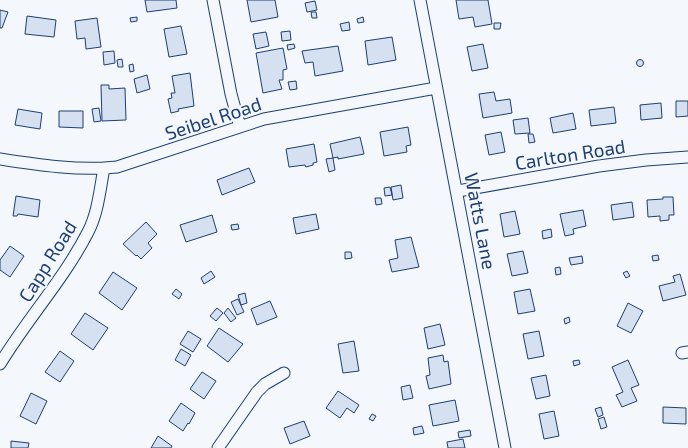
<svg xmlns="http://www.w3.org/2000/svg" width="688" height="448" font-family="'Exo 2',sans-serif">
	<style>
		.building { fill: #d5e0f0; stroke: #1d3f73 }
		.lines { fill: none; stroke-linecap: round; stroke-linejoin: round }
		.minor-casing { stroke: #1d3f73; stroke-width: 13 }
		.minor { stroke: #f4f7fb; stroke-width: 11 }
		.labels { text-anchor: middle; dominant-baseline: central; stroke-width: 4; stroke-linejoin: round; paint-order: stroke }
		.street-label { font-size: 19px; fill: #1d3f73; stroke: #f4f7fb }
	</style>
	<rect width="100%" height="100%" fill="#f4f7fb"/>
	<!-- building -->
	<path class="building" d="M145,0h31l1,8 -30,4z
		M247,0h28l3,17 -27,5z
		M456,0h32l4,24 -17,3 -2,-10 -14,2z
		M315,1l2,9 -10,2 -2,-9z
		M0,10l8,2 -6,16h-2z
		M311,12h5l1,6h-5z
		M27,16l29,4 -2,17 -29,-3z
		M137,17v4l-6,1 -1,-4z
		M363,17l1,5 -6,1 -1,-4z
		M97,18l4,29 -15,2 -1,-11 -8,1 -2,-18z
		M349,22l1,8 -8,1 -2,-7z
		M494,23h7l-1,6h-6z
		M181,26l6,28 -18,3 -5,-28z
		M290,31l1,9 -9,1 -1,-9z
		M266,32l3,14 -13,3 -3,-15z
		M392,37l4,23 -28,5 -3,-24z
		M294,44l1,4 -7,2 -1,-5z
		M483,44l5,24 -16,3 -5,-24z
		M338,46l5,25 -28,5 -2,-14 -8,1 -3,-12z
		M283,48l4,21 -4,1v10h-4l3,9 -19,4 -7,-40z
		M114,51l1,12 -11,2 -1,-13z
		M122,59l1,8h-5l-1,-7z
		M636.5 63a3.5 3.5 0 1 1 7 0a3.5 3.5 0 1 1-7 0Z
		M133,64l1,7 -4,1 -1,-7z
		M190,73l4,33 -16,3 1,2 -8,2 -3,-14 4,-1 -1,-5h4l-3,-17z
		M147,75l3,14 -13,4 -3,-14z
		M296,81l1,8 -7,1 -2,-8z
		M101,85h8v4l16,-1 1,32 -24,1z
		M494,92l2,9 14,-2 2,14 -29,5 -4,-24z
		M676,101h12v15l-12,1z
		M661,103l1,15 -21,2 -1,-15z
		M614,107l2,16 -25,3 -2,-16z
		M99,108l2,13 -7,1 -2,-13z
		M18,109l24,4 -2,16 -25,-4z
		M59,111h24v17l-24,-1z
		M573,113l3,16 -23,4 -3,-15z
		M528,118l2,15 -15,1 -2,-14z
		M408,127l3,18 -5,1 1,6 -23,4 -4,-24z
		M501,132l4,20 -16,3 -4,-20z
		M528,134h5l2,8 -6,1z
		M360,137l4,17 -26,5v-2l-5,1 -3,-14z
		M314,144l3,18 -4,1v2l-7,2 -1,-2 -16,2 -3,-18z
		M333,158l2,12 -6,2 -3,-13z
		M249,168l6,14 -33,13 -5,-15z
		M401,185l2,13 -10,2 -2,-13z
		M390,187l2,8 -7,1 -1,-8z
		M16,196l24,4 -2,17 -20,-3 -1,2h-4z
		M663,197h10l1,18h-5v5l-9,1v-5l-12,1 -1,-17 16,-1z
		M375,198h6l1,6 -6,1z
		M632,202l2,15 -21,3 -2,-15z
		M583,210l3,16 -13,3 1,5 -9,2 -5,-22z
		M515,211l5,23 -16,3 -4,-23z
		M316,214l3,15 -23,5 -3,-16z
		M212,215l5,17 -31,10 -6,-17z
		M146,222l11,12 -9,9 4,5 -11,11 -4,-4 -1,1 -13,-12z
		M238,224l1,5 -7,1 -1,-5z
		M551,229l1,8 -9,2 -1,-8z
		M411,237l8,30 -27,5 -3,-12 9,-2 -3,-18z
		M10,246l14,10 -14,21 -10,-7v-10z
		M523,251l5,22 -16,3 -5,-22z
		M345,252h6l1,6 -7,1z
		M658,255l1,5 -6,1 -1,-5z
		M582,256l1,7 -12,2 -2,-7z
		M560,267l1,7 -5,1 -1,-7z
		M211,271l4,6 -11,7 -3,-6z
		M627,271l3,5 -4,2 -3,-5z
		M113,272l24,16 -15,22 -23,-17z
		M680,274l6,21 -23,6 -4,-15 16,-4 -2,-6z
		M176,289l6,5 -3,5 -7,-5z
		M530,289l5,22 -17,3 -4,-22z
		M245,293l2,10 -6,2 -3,-10z
		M238,299l6,13 -7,3 -6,-13z
		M270,301l7,16 -20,8 -6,-16z
		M628,303l15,8 -12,22 -14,-7z
		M217,308l6,5 -7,8 -6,-5z
		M228,308l8,10 -5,4 -7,-9z
		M85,313l23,15 -15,22 -22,-16z
		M569,317l1,5 -5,2 -1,-5z
		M440,324l5,21 -17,4 -4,-21z
		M219,328l24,16 -15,18 -21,-16z
		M188,331l13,8 -8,13 -13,-8z
		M539,331l5,25 -16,3 -5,-25z
		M354,341l5,30 -16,2 -5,-29z
		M181,349l10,6 -6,11 -10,-6z
		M60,351l14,10 -14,21 -15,-10z
		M443,355l1,7 4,-1 3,23 -22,5 -3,-13 4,-1 -2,-17z
		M579,360l1,4 -6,2 -1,-5z
		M628,360l11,25 -8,3 6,13 -15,6 -6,-12 7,-3 -11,-25z
		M202,372l14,9 -12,18 -14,-10z
		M546,375l4,21 -14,3 -5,-21z
		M410,385l3,13 -10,2 -2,-13z
		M338,391l21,14 -5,8 -7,-5 -7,10 -14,-10z
		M31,393l16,8 -11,23 -16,-8z
		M455,400l4,21 -26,5 -4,-21z
		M181,403l14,10 -6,11 -1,-1 -5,8 -14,-10z
		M601,407l2,8 -5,2 -3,-8z
		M663,407l23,1v16l-23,-1z
		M554,411l5,25 -15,3 -5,-25z
		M372,414l4,2 -3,5 -4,-2z
		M604,417l3,10 -6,2 -3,-10z
		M304,421l6,15 -20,8 -6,-16z
		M422,426l2,7 -10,2 -1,-7z
		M470,430l1,6 -12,2 -1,-6z
		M158,436l14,10 -1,2h-20z
		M463,439l2,9h-17l-1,-6z
		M11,441l18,2 -1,5h-17z"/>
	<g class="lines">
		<!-- minor casing -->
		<g class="minor-casing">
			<path id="minor" d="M213,0l18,94 9,33
				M420,0l85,448
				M0,159c38,6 79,12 117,8l147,-48 172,-31
				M458,191l141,-25 47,-6 42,-3
				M682,353l6,-1
				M0,364c27,-45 64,-85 88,-132 10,-19 12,-43 16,-64
				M218,448l39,-56 8,-8 19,-11"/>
		</g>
		<!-- minor -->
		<use href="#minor" class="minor"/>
	</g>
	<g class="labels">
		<!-- street labels -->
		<g class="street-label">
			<text transform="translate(213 118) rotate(-18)">Seibel Road</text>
			<text transform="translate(570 154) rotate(-9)">Carlton Road</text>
			<text transform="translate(481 221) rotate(79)">Watts Lane</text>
			<text transform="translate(47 261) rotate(-58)">Capp Road</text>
		</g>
	</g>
</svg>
